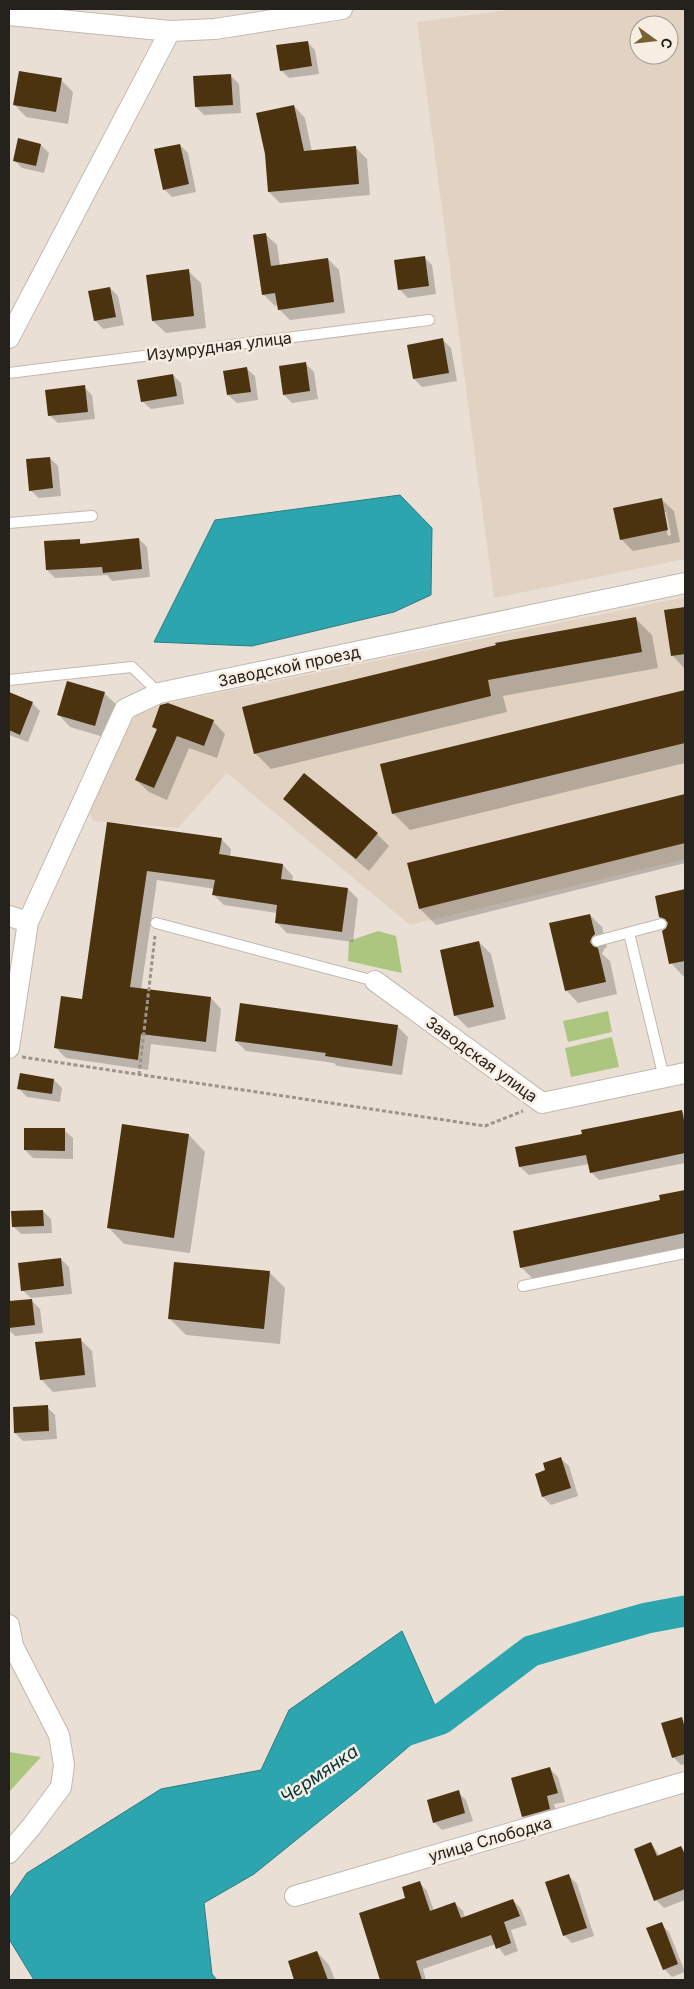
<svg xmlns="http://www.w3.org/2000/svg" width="694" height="1989" font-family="Inter,sans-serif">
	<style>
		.built { fill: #e2d2c2; fill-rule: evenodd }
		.green { fill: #adc67f }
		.water { fill: #2da5af; stroke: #2b7d83 }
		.shadow { fill: #0003; fill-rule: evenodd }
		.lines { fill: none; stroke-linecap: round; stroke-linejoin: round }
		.river { stroke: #2da5af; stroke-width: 31 }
		.building { fill: #4c330f }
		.lane-casing { stroke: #c2b8ae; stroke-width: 12 }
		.street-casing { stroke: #c2b8ae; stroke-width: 22 }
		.path { stroke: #9c948c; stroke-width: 3; stroke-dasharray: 4 2.5; stroke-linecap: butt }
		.lane { stroke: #fff; stroke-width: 10 }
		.street { stroke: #fff; stroke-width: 20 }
		.labels { text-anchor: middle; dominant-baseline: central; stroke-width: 5; stroke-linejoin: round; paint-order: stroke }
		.street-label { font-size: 16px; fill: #25211d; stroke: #f7ede2 }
		.water-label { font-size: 18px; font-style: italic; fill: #00373b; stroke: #f7ede2 }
	</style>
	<rect width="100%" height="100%" fill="#eadfd5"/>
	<!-- built -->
	<path class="built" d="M515,9h170v550l-191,39 -77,-576zM639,25h30v30h-30z
		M685,597v262l-275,66 -183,-152 -49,55 -85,-7 -7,-18 23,-56 29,-33 27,-10z"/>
	<!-- green -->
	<path class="green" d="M378,931l18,5 6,37 -54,-12 1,-20z
		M608,1011l4,21 -44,10 -5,-21z
		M612,1037l7,30 -48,10 -6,-29z
		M9,1752l32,5 -32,35z"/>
	<!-- water -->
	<path class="water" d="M400,495l32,33 -1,67 -37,17 -142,34 -98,-4 61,-122z
		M402,1631l39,88 -83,71 -104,84 -50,29 8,71 5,6h-183l-25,-41v-40l18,-26 134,-84 100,-19 28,-60z"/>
	<!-- shadow -->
	<path class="shadow" d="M307,42l8,8 4,24 -30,4 -8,-8z
		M231,76l8,8 2,29 -37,2 -8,-8z
		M61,80l12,12 -5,32 -42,-7 -12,-13z
		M294,106l11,12 7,34 44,-4 11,11 3,36 -90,8 -11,-11z
		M19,140l22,5 8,8 -5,20 -22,-5 -8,-8z
		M180,145l8,8 8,39 -24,5 -8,-8z
		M265,234l12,11 3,21 48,-7 11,11 6,43 -55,7 -11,-11 -1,-4 -3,1 -12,-12z
		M424,257l8,8 4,29 -28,4 -9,-9z
		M188,271l13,12 5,45 -40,5 -13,-12 -5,-45z
		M110,288l8,8 6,29 -21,4 -8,-9z
		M443,340l8,8 6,33 -35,6 -8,-8 -6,-33z
		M305,363l9,9 4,27 -26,4 -8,-8z
		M246,368l9,8 3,24 -21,3 -9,-8 -4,-23z
		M173,375l8,8 3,21 -33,5 -9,-8z
		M84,387l8,8 3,24 -37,4 -9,-8z
		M50,458l8,8 3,30 -22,2 -9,-8z
		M661,499l13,12 6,31 -47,9 -12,-12zM663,512h3l5,23 -3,1z
		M139,539l8,8 3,30 -38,4 -5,-6 -52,3 -8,-8 32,-29 4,4z
		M685,608v61l-12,-13 -8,-45z
		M635,618l17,17 6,33 -155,28 4,16 -236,57 -16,-16z
		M685,691v72l-275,67 -17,-17 -11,-48z
		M104,693l13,12 -10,33 -37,-11 -12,-13z
		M9,694l23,9 8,8 -12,31 -19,-7z
		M213,721l12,13 -8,24 -28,-10 -22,52 -18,-8 -13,-12 21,-50 -3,-3z
		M685,796v67l-249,62 -16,-16 -11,-45z
		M285,799l92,35 12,12 -20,25 -72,-60z
		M108,824l113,15 10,10 -1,8 53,8 10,11 -1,5 56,8 10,10 -5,43 -66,-9 -11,-11 1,-9 -53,-8 -10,-10 1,-6 -58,-9 -16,110 70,8 10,11 -5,43 -65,-8 -3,26 -82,-12 -10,-10 27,-48z
		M685,890v85l-2,1 -12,-13 -3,-38 -8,-8 -4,-20z
		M590,915l12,12 5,20 -3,2 -2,5 8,7 7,33 -39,9 -12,-13z
		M479,942l12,12 15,65 -38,9 -13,-13z
		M398,1027l10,10 -6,38 -65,-9 -3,-3 -88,-12 -10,-10z
		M54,1080l8,8 -2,14 -33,-5 -8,-8z
		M681,1111l4,4v48l-86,17 -8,-8 -2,-8 -60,11 -9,-8 -3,-19 67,-13z
		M123,1126l66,9 16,17 -15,101 -66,-9 -16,-17z
		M64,1130l9,8v21l-40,-1 -8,-8z
		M685,1191v59l-149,32 -14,-14 -8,-36 147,-31 -1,-5z
		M43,1211l8,8 1,14 -31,1 -8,-8z
		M61,1259l8,8 3,27 -41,4 -9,-8z
		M269,1272l16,16 -5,56 -94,-9 -16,-16z
		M32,1301l8,8 3,24 -28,3 -6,-6v-27z
		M80,1339l12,12 4,36 -43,5 -12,-13z
		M47,1407l8,8 2,24 -34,2 -8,-8z
		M560,1458l9,8 9,30 -27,9 -8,-8 4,-26z
		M681,1718l4,4v42l-4,1 -8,-8z
		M550,1769l8,8 7,25 -11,2 4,13 -27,7 -8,-8z
		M458,1792l8,8 7,21 -31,9 -8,-8z
		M651,1843l9,13 21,-9 4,4v49l-21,8 -8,-8z
		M568,1875l9,9 17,52 -22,7 -8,-8z
		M419,1882l8,9 7,20 21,-8 8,8 2,7 48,-18 8,9 6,16 -16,5 7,21 -13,5 -9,-12 -73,25 3,11h-45l-21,-66 47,-15z
		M661,1924l8,8 16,40 -13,5 -8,-8z
		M317,1952l12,13 6,15h-39l-7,-18z"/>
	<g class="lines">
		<!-- river -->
		<path class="river" d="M399,1733l42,-14 90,-68 116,-33 38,-7"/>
	</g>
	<!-- building -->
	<path class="building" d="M308,41l4,25 -32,5 -4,-26z
		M19,71l43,7 -6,34 -43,-7z
		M231,74l2,31 -38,2 -2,-31z
		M294,105l10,46 52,-5 3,38 -91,8 -3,-38 -9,-41z
		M18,138l23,6 -5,22 -23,-5z
		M180,144l9,40 -26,6 -9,-41z
		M266,233l5,33 57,-8 6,44 -56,8 -3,-17 -13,2 -9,-60z
		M425,256l4,30 -31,4 -4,-30z
		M189,269l5,47 -42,5 -6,-46z
		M110,287l6,30 -22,4 -6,-30z
		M443,338l6,35 -36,6 -6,-34z
		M306,362l4,29 -27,4 -4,-29z
		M247,367l4,25 -24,3 -4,-24z
		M173,374l4,22 -36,6 -4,-22z
		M85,385l3,27 -40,4 -3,-26z
		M50,457l3,31 -24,3 -3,-32z
		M662,498l6,32 -48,10 -7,-32z
		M139,538l3,31 -39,4 -1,-6 -56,3 -2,-29 36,-2v5z
		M685,607v47l-14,2 -7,-46z
		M636,617l6,35 -154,28 3,16 -237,58 -12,-47 254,-62 -1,-2z
		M67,681l38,11 -10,34 -38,-11z
		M685,690v53l-293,71 -12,-50z
		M9,692l24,10 -13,33 -11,-5z
		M168,703l46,17 -10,26 -27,-10 -23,52 -19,-8 22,-51 -5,-2 8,-22z
		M304,773l74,60 -22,26 -73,-60z
		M685,794v49l-266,66 -12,-46z
		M107,822l115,16 -3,16 64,10 -2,15 67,9 -6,44 -67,-9 2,-18 -65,-10 3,-15 -68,-9 -17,116 81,10 -5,45 -65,-8 -3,26 -84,-12 7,-52 21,3z
		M685,889v72l-16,3 -7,-33 4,-3 2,-5 -3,-4 -6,-2 -4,-21z
		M590,914l5,20 -3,3 -2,5 3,4 5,2 8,34 -41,9 -16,-68z
		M479,941l15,66 -40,9 -14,-66z
		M240,1003l158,22 -6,41 -67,-10 1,-3 -91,-12z
		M20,1073l34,6 -2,15 -35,-5z
		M682,1110l3,16v27l-95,20 -4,-18 -67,12 -4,-20 67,-13 -1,-4z
		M122,1124l67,10 -15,104 -67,-10z
		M24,1128h41v23l-41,-1z
		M685,1190v43l-165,35 -7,-37 147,-31 -1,-5z
		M43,1210l1,16 -32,1 -1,-16z
		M61,1258l3,28 -43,5 -3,-28z
		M174,1262l96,9 -6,58 -96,-10z
		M32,1299l3,26 -26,3v-27z
		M81,1338l4,37 -45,5 -5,-38z
		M48,1405l1,26 -35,2 -1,-26z
		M561,1457l10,31 -29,9 -7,-23 10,-4 -2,-7z
		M682,1717l3,12v25l-13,4 -11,-35z
		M550,1767l8,26 -11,3 3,13 -28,8 -11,-39z
		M459,1790l6,23 -32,10 -6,-23z
		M651,1842l6,14 24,-10 4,9v34l-31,12 -20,-52z
		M569,1874l18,54 -24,8 -18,-54z
		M420,1881l10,30 25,-9 6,16 52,-19 7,17 -16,6 7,21 -15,6 -5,-14 -75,26 6,19h-42l-21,-67 46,-15 -3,-11z
		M662,1922l16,42 -15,6 -17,-42z
		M317,1951l11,29h-34l-6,-19z"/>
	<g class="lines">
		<!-- lane casing -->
		<g class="lane-casing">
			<path id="lane" d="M9,373l420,-53
				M9,523l83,-7
				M9,680l123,-13 27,26
				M156,923l219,58
				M629,933l35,145
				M597,941l64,-17
				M523,1286l162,-33"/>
		</g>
		<!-- street casing -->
		<g class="street-casing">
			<path id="street" d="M9,15l161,16 45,-2 127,-20
				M9,338l161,-307
				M9,916l19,6
				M375,981l167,122 143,-30
				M9,1048l19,-126 97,-213 34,-16 526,-110
				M9,1625l4,21 46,89 5,30 -3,22 -29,39 -23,27
				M295,1896l390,-114"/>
		</g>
		<!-- path -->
		<path class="path" d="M22,1057l463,69 38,-15
			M139,1075l16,-139"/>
		<!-- lane -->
		<use href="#lane" class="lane"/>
		<!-- street -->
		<use href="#street" class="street"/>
	</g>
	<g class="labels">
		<!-- street labels -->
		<g class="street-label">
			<text transform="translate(219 346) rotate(-7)">Изумрудная улица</text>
			<text transform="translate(289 666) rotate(-12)">Заводской проезд</text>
			<text transform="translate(482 1059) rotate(36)">Заводская улица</text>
			<text transform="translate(490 1839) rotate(-16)">улица Слободка</text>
		</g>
		<!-- water labels -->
		<g class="water-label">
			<text transform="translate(319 1774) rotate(-34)">Чермянка</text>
		</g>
	</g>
	<!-- border -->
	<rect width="694" height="1989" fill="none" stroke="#25211d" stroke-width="20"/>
	<!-- north arrow -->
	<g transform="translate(654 40) rotate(105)"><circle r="24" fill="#f7ede2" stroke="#a39b93"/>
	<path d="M0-4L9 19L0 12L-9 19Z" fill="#766331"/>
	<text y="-8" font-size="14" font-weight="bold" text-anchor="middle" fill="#25211d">С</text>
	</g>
</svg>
